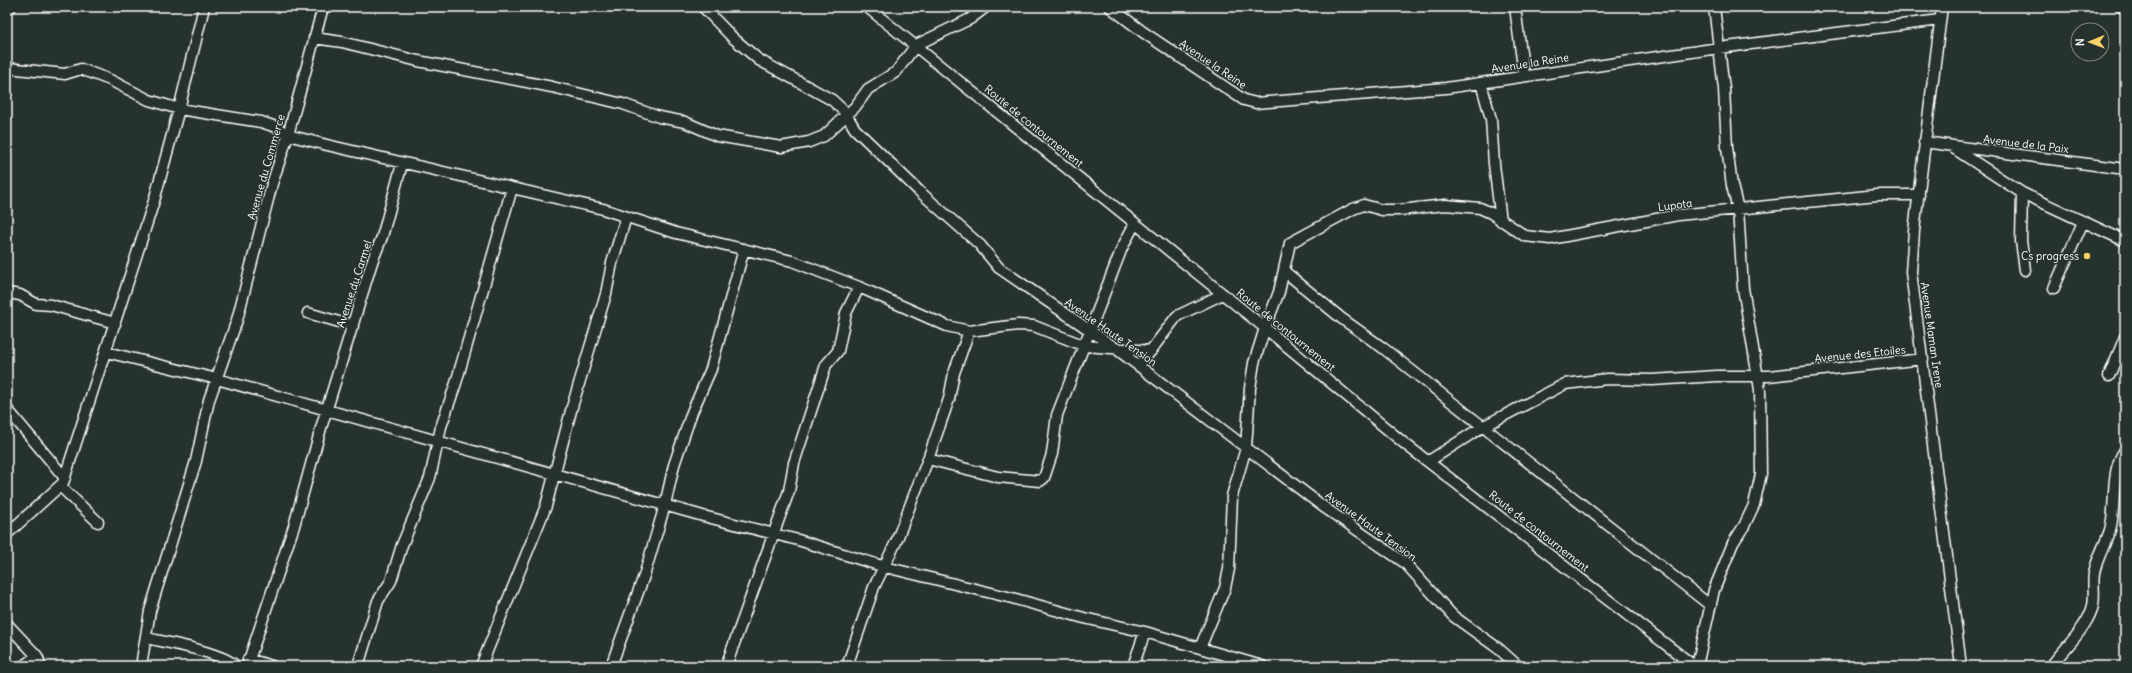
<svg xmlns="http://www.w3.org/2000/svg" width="2132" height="673" font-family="Delius,sans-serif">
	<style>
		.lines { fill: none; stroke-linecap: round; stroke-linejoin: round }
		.minor-casing { stroke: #fff; stroke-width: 13 }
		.major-casing { stroke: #fff; stroke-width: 16 }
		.minor { stroke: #26332d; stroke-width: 10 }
		.major { stroke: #26332d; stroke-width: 13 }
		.poi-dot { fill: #ffd166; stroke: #26332d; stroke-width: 1.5 }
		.labels { text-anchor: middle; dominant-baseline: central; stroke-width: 3; stroke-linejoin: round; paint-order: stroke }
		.street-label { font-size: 11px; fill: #fff; stroke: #26332d }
		.poi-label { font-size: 11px; fill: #fff; stroke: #26332d; text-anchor: end }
	</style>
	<rect width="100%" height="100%" fill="#26332d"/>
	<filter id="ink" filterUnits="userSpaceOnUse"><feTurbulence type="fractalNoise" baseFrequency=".025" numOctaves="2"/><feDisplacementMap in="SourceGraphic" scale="8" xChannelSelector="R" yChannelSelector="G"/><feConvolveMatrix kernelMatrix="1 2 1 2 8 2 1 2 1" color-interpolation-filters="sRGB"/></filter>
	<g filter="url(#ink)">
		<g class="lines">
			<!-- minor casing -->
			<g class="minor-casing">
				<path id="minor" d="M703,7l30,31 26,22 73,40 12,11 11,18 64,62 61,54 19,23 115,79 211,161 80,55 48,53 46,33 19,17
					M867,7l398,321 140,116 289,222
					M1110,7l33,25 101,68 12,3 190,-15 273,-40 221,-28
					M1515,7l9,68
					M1942,7l-28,224 -3,41 50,394
					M2121,7l4,1
					M314,38l28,4 76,19 134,26 71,17 36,13 26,5 32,14 64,11 28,-5 15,-6 31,-29 13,-18 28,-17 20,-27 54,-26 16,-12
					M7,68l58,6 16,-5 29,11 39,20 30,9 82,13 15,5 12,8 39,10 276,64 73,24 116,28 67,26 88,39 22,5 49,-6 16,1 51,20 66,5
					M1481,83l10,36 3,45 7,57
					M1924,142l201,27
					M1955,149l67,44 103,48
					M2022,193l-1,48 4,29
					M1284,271l57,47 42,30 328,258
					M2054,288l29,-66
					M7,293l13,2 16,9 15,1 57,16 7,3
					M308,313l45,13
					M106,352l111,27 486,137 95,24 87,27 127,31 72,20 61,14 117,34
					M1139,366l38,-50 46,-22
					M2109,376l16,-39
					M7,409l58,69
					M928,459l21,-60 5,-26 15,-42
					M1429,461l53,-34 83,-43 42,-5 45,1 65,-4h52l154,-17
					M60,486l38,36
					M7,534l56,-51 91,-282 25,-92 25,-102
					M7,624l30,32 4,10
					M146,638c22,5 75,14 90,28
					M1200,648l25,-60 4,-19 3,-73 14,-48 4,-60 4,-25 11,-35 14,-36 11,-49 63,-34 11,-4 18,5h18l45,-5 35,3 11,5 34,23 25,3 128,-24 199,-20h42
					M248,659l24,7
					M23,666l14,-10
					M141,666l9,-55 46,-150 13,-61 28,-80 35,-136 16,-49 35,-128
					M247,666l47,-140 27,-98 51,-166 10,-25 20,-73
					M358,666l20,-65 13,-20 11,-36 28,-67 11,-51 15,-44 56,-195
					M481,666l65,-160 26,-99 34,-113 6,-31 14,-46
					M611,666l33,-90 21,-71 9,-40 18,-53 19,-43 33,-120
					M726,666l63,-175 5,-28 32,-98 12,-14 8,-38 13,-26
					M847,666l27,-79 22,-45 32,-83 70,18 42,4 4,-3 8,-24 5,-39 65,-167 13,-25
					M1133,666l12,-34
					M1697,666l17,-76 19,-47 11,-17 10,-21 7,-31 -1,-84 -17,-102 -5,-79 -6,-23 -5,-39 -3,-58 -10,-82
					M2051,666c13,-17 34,-36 41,-57 4,-11 0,-24 2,-36 3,-15 11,-28 16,-43 7,-24 -1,-58 15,-80"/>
			</g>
			<!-- major casing -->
			<g class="major-casing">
				<path id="major" d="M7,8l2,-1"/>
			</g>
			<!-- minor -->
			<use href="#minor" class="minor"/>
			<!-- major -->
			<use href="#major" class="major"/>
		</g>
	</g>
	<!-- markers -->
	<circle class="poi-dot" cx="2087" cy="256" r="4"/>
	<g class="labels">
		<!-- street labels -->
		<g class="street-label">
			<text transform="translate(1530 63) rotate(-9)">Avenue la Reine</text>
			<text transform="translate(1213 64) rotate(34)">Avenue la Reine</text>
			<text transform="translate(1034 126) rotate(39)">Route de contournement</text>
			<text transform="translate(2026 144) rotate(7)">Avenue de la Paix</text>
			<text transform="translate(266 167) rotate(-74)">Avenue du Commerce</text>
			<text transform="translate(1675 205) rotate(-8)">Lupota</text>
			<text transform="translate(354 284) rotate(-72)">Avenue du Carmel</text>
			<text transform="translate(1286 330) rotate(39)">Route de contournement</text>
			<text transform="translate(1111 332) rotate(35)">Avenue Haute Tension</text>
			<text transform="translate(1932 335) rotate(82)">Avenue Maman Irene</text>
			<text transform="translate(1860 354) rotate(-6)">Avenue des Etoiles</text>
			<text transform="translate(1371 526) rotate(36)">Avenue Haute Tension</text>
			<text transform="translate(1539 531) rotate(38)">Route de contournement</text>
		</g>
		<!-- poi labels -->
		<g class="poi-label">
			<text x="2079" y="256">Cs progress</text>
		</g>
	</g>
	<!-- margin -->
	<rect width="2132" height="673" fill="none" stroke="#26332d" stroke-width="24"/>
	<rect x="12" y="12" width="2108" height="649" fill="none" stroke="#fff" stroke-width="1.5" filter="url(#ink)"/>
	<!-- north arrow -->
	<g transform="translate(2090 42) rotate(269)"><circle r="19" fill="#26332d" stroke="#7d8581"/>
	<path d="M0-3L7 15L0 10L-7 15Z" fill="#ffd166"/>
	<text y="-6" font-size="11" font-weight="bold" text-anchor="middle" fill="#ffffff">N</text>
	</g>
</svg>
